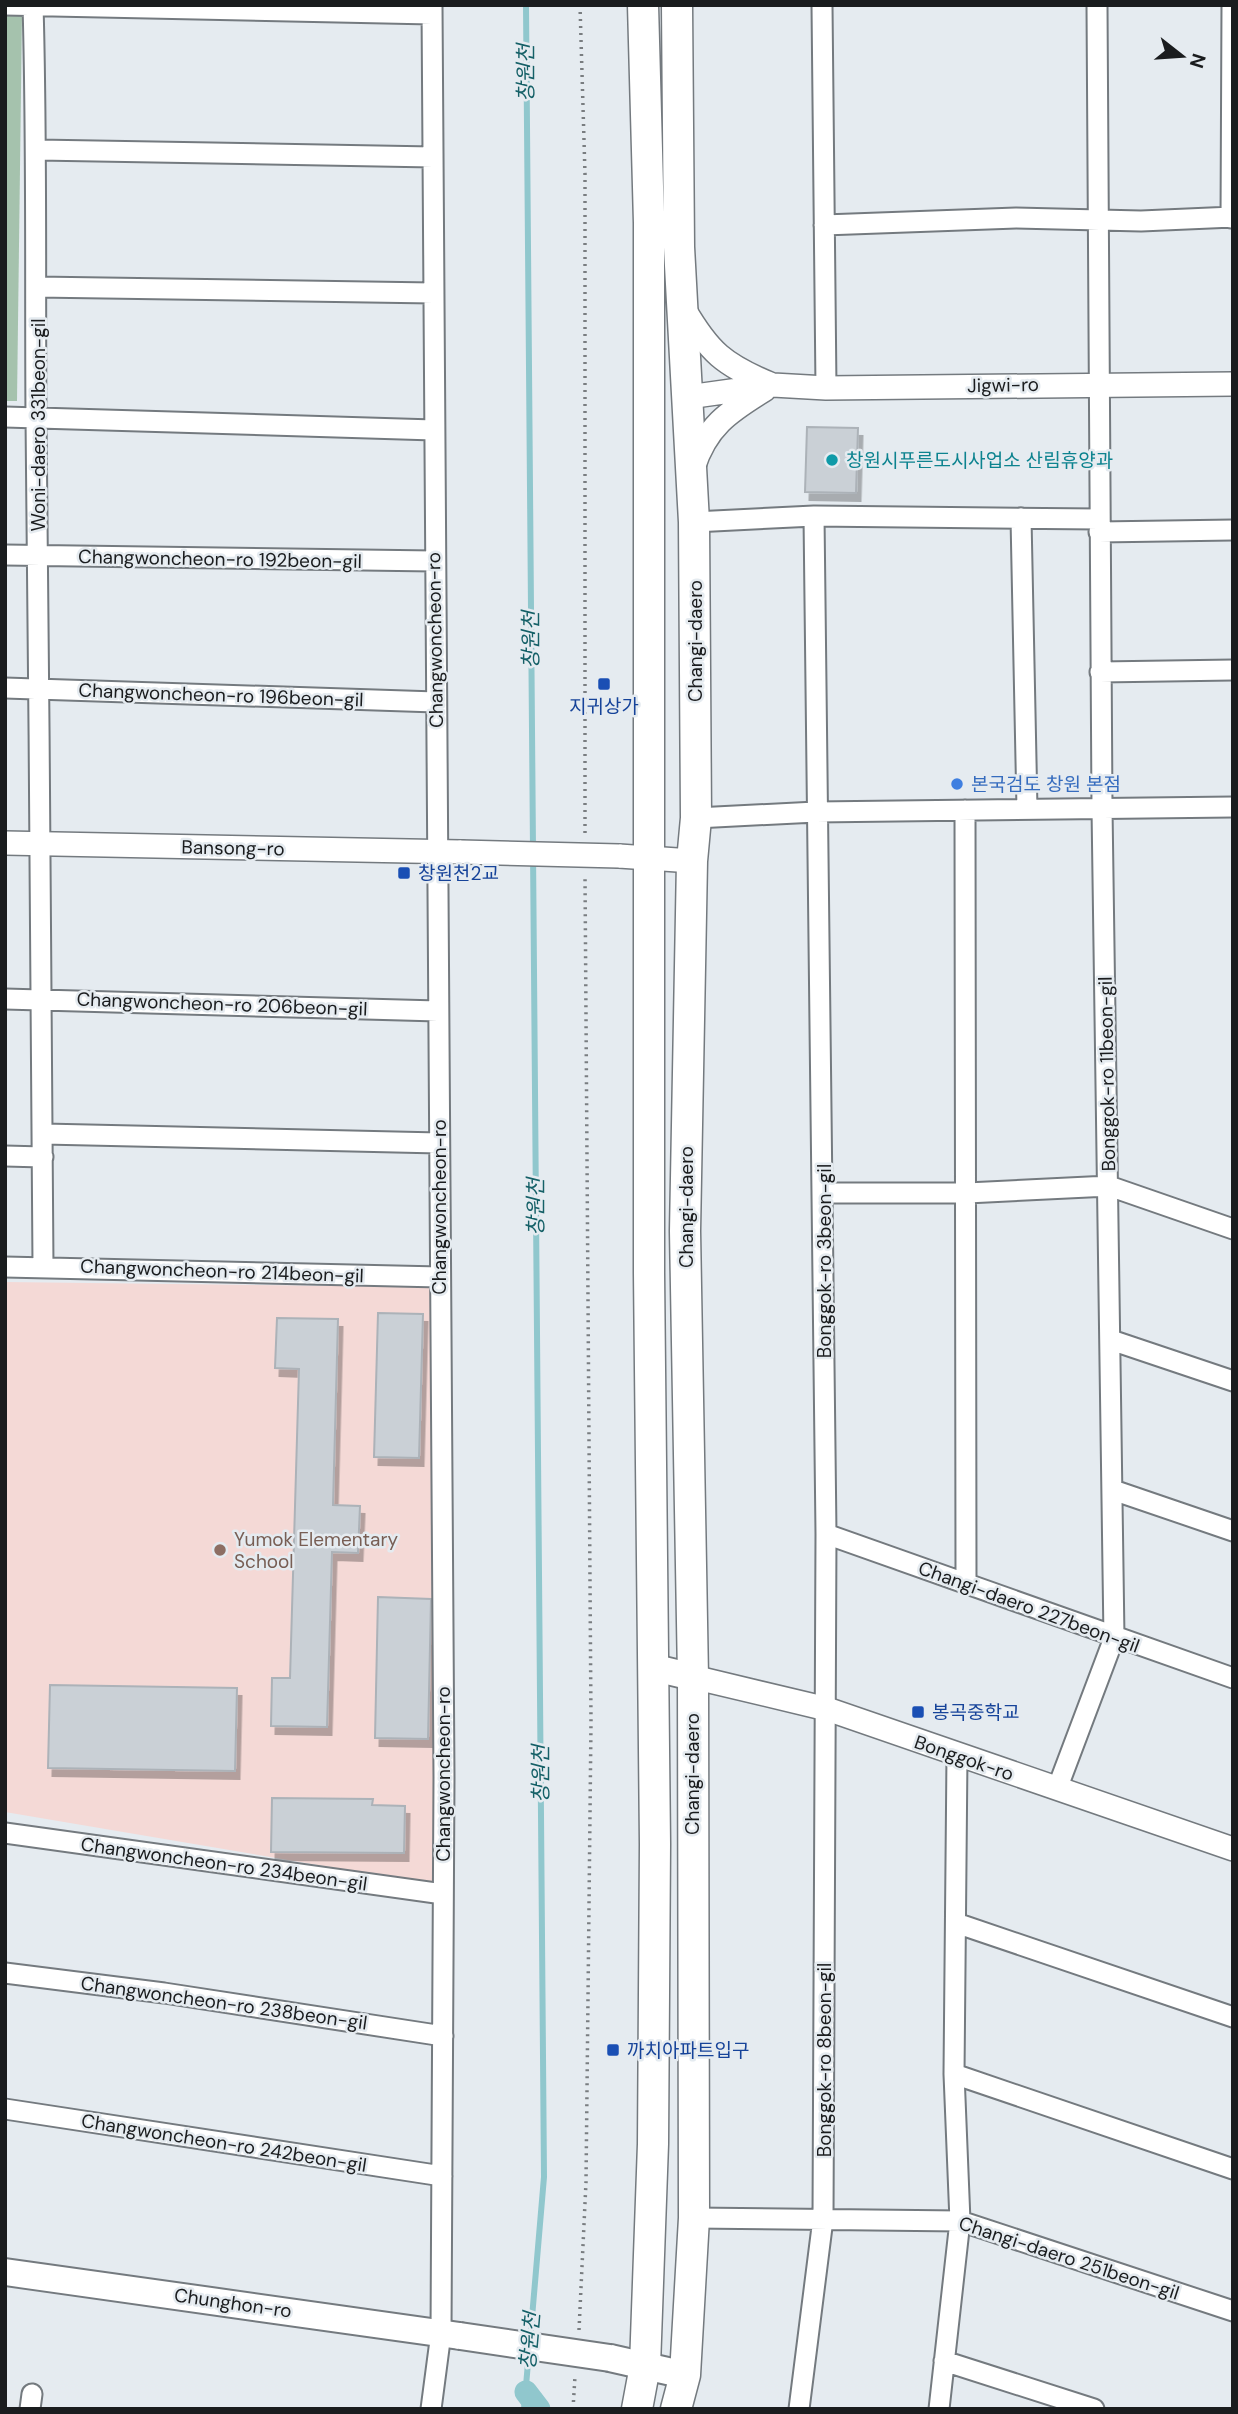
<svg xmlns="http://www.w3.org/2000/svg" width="1238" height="2414" font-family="'DM Sans','Noto Sans KR',sans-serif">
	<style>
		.education { fill: #f4d9d6 }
		.green { fill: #a5c2ad }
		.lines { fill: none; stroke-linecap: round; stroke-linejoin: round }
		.stream { stroke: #90c7cd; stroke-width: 6 }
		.canal { stroke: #90c7cd; stroke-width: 23 }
		.building { fill: #cad0d6; stroke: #acb2b8; stroke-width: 2; filter: url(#shadow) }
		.minor-casing { stroke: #747a7f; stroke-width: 23 }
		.tertiary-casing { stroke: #747a7f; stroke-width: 26 }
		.secondary-casing { stroke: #747a7f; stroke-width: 30 }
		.primary-casing { stroke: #747a7f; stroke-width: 33 }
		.path { stroke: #797d80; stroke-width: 3.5; stroke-dasharray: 2 5; stroke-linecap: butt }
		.minor { stroke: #fff; stroke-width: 19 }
		.tertiary { stroke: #fff; stroke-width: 23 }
		.secondary { stroke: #fff; stroke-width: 26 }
		.primary { stroke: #fff; stroke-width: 30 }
		.tertiary-bridge-casing { stroke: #747a7f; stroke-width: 26; stroke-linecap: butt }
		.secondary-bridge-casing { stroke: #747a7f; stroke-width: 30; stroke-linecap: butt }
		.tertiary-bridge { stroke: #fff; stroke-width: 23 }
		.secondary-bridge { stroke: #fff; stroke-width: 26 }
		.culture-dot { fill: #0f9aa8; stroke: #e5ebf0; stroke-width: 2.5 }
		.transit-dot { fill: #1a4fb4; stroke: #e5ebf0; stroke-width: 2.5 }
		.shop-dot { fill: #3f7fe0; stroke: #e5ebf0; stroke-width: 2.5 }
		.education-dot { fill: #8d6e63; stroke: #e5ebf0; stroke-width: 2.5 }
		.labels { text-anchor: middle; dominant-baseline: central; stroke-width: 5; stroke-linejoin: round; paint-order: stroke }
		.street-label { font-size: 19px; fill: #1a1c1e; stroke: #e5ebf0 }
		.culture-label { font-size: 19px; fill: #0d838f; stroke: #e5ebf0; text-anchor: start }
		.transit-label { font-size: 19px; fill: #164399; stroke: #e5ebf0; text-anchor: start }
		.shop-label { font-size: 19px; fill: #366cbe; stroke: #e5ebf0; text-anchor: start }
		.education-label { font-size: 19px; fill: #785e54; stroke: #e5ebf0; text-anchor: start }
		.water-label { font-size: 21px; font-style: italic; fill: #156067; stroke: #e5ebf0 }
	</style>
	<defs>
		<filter id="shadow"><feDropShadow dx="4.5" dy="8" stdDeviation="0" flood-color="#0004"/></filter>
	</defs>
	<rect width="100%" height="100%" fill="#e5ebf0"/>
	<!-- education -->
	<path class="education" d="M5,1282l429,5 2,598 -431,-73z"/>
	<!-- green -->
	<path class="green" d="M5,14h17l-5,387h-12z"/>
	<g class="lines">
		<!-- stream -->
		<path class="stream" d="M526,5l18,2172 -14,164
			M524,2409l5,-58"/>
		<!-- canal -->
		<path class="canal" d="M526,2392l13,17"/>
	</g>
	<!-- building -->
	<path class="building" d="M807,427l51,1 -2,65 -51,-1z
		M378,1313l45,1 -4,144 -45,-1z
		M277,1318l61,1 -5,186 27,1 -2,47 -26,-1 -5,175 -56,-1 1,-48h18l9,-309 -24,-1z
		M378,1597l53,2 -3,140 -53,-1z
		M50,1685l187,3 -2,83 -187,-3z
		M272,1798l101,1 -1,6 33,1 -1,47 -133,-1z"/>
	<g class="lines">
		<!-- minor casing -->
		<g class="minor-casing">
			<path id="minor" d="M5,5l427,9
				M33,5c4,138 2,275 3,412 2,283 7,566 7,849
				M822,5l4,383
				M38,150l395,7
				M1231,218l1,-213
				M824,225l192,-7 125,3 92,-4
				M37,287l396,6
				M5,417l429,13
				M1021,518l6,291
				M694,522l120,-6 285,3
				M1099,532l134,-2
				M5,555l429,6
				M1100,672l133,-2
				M5,688l431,14
				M965,810l1,774
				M696,818l120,-6 417,-5
				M5,999l433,12
				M44,1134l395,9
				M5,1156l38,1
				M824,1193h143l142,-7 124,43
				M5,1267l435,10
				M1111,1340l122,41
				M1113,1490l120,41
				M826,1534l407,144
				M1057,1789l57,-151 -12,-830 -5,-803
				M5,1833l438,61
				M956,1923l277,94
				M5,1973l159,20 279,43
				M954,2074l279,95
				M5,2109l437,67
				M694,2218l266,3 273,90
				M944,2361l150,48
				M30,2409l2,-15
				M431,2409l10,-76 3,-556 -12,-1772
				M799,2409l24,-190 3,-685 -12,-1018
				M939,2409l21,-188 -6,-147 3,-319"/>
		</g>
		<!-- tertiary casing -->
		<g class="tertiary-casing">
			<path id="tertiary" d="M684,309c25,43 40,56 86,75
				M688,397l85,-12 53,3 407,-4
				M693,468c13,-41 35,-56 71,-78
				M5,843l456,9
				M619,856l73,5
				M693,1677l134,32 406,140"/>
		</g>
		<!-- secondary casing -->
		<g class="secondary-casing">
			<path id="secondary" d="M655,1668l38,9
				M5,2272l455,64
				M610,2358l75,17"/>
		</g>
		<!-- primary casing -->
		<g class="primary-casing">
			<path id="primary" d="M637,2409l8,-43 8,-222 2,-300 -6,-571v-1050l-6,-218
				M676,2409l9,-34 9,-157 -1,-541 -8,-446 7,-370 4,-43 -2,-296 -15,-275 -2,-242"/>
		</g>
		<!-- path -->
		<path class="path" d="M580,5l5,169v659
			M579,2330l7,-148 5,-460 -6,-847
			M573,2409l2,-33"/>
		<!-- minor -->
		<use href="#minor" class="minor"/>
		<!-- tertiary -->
		<use href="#tertiary" class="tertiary"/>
		<!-- secondary -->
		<use href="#secondary" class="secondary"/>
		<!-- primary -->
		<use href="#primary" class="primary"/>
		<!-- tertiary-bridge casing -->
		<g class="tertiary-bridge-casing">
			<path id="tertiary-bridge" d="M461,852l158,4"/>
		</g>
		<!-- secondary-bridge casing -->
		<g class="secondary-bridge-casing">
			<path id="secondary-bridge" d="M460,2336l150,22"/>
		</g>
		<!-- tertiary-bridge -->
		<use href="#tertiary-bridge" class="tertiary-bridge"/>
		<!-- secondary-bridge -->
		<use href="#secondary-bridge" class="secondary-bridge"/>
	</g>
	<!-- markers -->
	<circle class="culture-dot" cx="832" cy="460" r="7"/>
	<g class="transit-dot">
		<rect x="597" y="677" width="14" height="14" rx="3.5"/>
		<rect x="397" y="866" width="14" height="14" rx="3.5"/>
		<rect x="911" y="1705" width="14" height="14" rx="3.5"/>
		<rect x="606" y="2043" width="14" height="14" rx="3.5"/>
	</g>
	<circle class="shop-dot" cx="957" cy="784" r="7"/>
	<circle class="education-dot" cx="220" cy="1550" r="7"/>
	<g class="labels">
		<!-- street labels -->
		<g class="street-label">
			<text transform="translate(1003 385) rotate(-1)">Jigwi-ro</text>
			<text transform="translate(38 425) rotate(-90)">Woni-daero 331beon-gil</text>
			<text transform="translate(220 559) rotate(1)">Changwoncheon-ro 192beon-gil</text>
			<text transform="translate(435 640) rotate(-91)">Changwoncheon-ro</text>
			<text transform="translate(695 641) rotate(-90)">Changi-daero</text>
			<text transform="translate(221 695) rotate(2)">Changwoncheon-ro 196beon-gil</text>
			<text transform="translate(233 848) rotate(1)">Bansong-ro</text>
			<text transform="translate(222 1004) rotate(2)">Changwoncheon-ro 206beon-gil</text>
			<text transform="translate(1107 1074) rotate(-91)">Bonggok-ro 11beon-gil</text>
			<text transform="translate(439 1207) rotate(-90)">Changwoncheon-ro</text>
			<text transform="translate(686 1207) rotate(-90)">Changi-daero</text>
			<text transform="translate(824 1261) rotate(-90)">Bonggok-ro 3beon-gil</text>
			<text transform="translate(222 1271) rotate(2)">Changwoncheon-ro 214beon-gil</text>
			<text transform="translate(1029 1607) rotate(20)">Changi-daero 227beon-gil</text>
			<text transform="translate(964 1758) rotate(19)">Bonggok-ro</text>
			<text transform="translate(443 1774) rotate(-90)">Changwoncheon-ro</text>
			<text transform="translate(692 1774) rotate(-90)">Changi-daero</text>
			<text transform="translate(224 1864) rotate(8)">Changwoncheon-ro 234beon-gil</text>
			<text transform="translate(224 2003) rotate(8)">Changwoncheon-ro 238beon-gil</text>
			<text transform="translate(824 2060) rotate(-90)">Bonggok-ro 8beon-gil</text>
			<text transform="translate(224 2143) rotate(9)">Changwoncheon-ro 242beon-gil</text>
			<text transform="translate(1069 2258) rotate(18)">Changi-daero 251beon-gil</text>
			<text transform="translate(233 2303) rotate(8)">Chunghon-ro</text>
		</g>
		<!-- culture labels -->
		<g class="culture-label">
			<text x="846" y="460">창원시푸른도시사업소 산림휴양과</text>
		</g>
		<!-- transit labels -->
		<g class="transit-label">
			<text x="604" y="706" text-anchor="middle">지귀상가</text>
			<text x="418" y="873">창원천2교</text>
			<text x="932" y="1712">봉곡중학교</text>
			<text x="627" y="2050">까치아파트입구</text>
		</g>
		<!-- shop labels -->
		<g class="shop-label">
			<text x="971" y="784">본국검도 창원 본점</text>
		</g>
		<!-- education labels -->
		<g class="education-label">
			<text x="234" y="1539">Yumok Elementary<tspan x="234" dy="22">School</tspan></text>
		</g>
		<!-- water labels -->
		<g class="water-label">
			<text transform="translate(526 73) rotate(-90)">창원천</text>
			<text transform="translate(531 640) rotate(-90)">창원천</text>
			<text transform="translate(536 1207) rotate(-90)">창원천</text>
			<text transform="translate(541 1774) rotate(-90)">창원천</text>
			<text transform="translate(530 2341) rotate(-85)">창원천</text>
		</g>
	</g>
	<!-- border -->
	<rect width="1238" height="2414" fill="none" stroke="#1a1c1e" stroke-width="14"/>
	<!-- north arrow -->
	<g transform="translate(1182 56) rotate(107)" stroke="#e5ebf0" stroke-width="5" paint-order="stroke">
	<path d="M0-5L12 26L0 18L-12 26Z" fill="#1a1c1e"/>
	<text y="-10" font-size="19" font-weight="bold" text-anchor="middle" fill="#1a1c1e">N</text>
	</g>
</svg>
